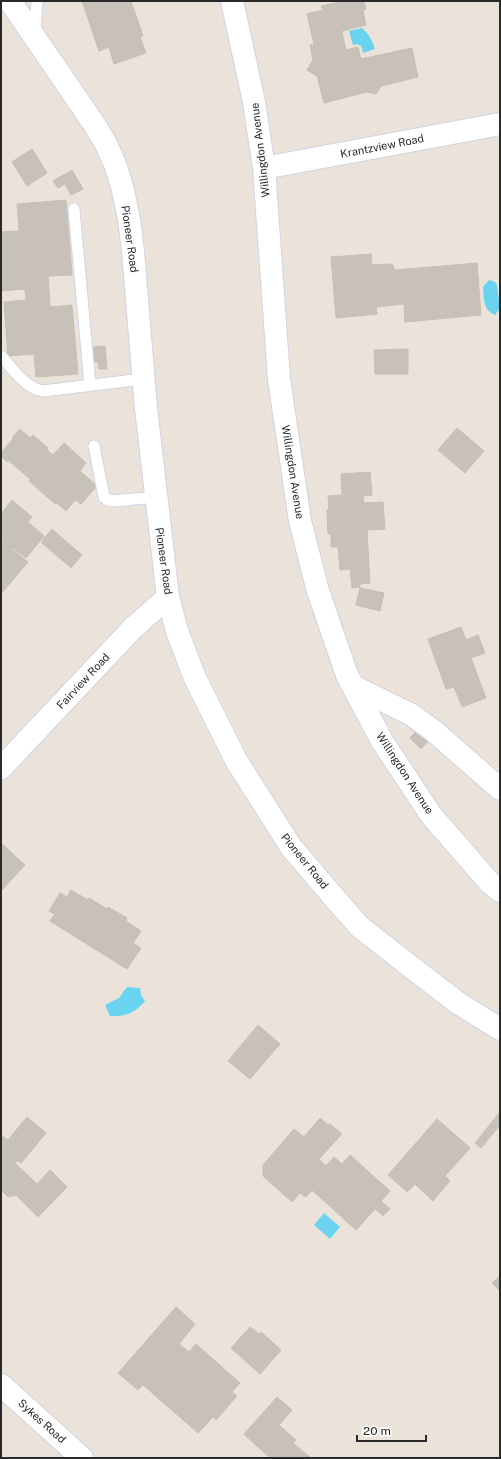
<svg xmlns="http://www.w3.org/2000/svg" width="501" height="1459" font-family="'Public Sans',sans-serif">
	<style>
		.water { fill: #6ad4f0 }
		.building { fill: #c7c1b9; stroke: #c7bfb4 }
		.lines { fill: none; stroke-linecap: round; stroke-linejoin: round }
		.service-casing { stroke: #cfd4e2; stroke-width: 13 }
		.minor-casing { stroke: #cfd4e2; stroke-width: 24 }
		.secondary-casing { stroke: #cfd4e2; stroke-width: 24 }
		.service { stroke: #fff; stroke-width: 11 }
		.minor { stroke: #fff; stroke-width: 22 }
		.secondary { stroke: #fff; stroke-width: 22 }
		.labels { text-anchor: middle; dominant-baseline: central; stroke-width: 3.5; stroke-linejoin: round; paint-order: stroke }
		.street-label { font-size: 11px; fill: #292929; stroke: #fff }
	</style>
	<rect width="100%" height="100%" fill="#ebe3da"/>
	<!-- water -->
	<path class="water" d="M362,28c7,6 10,12 13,21l-12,4 -2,-7 -4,-2 -4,1 -4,-14z
		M489,280l6,2 2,3 3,23 -5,7c-12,-5 -11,-16 -12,-28z
		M127,987l13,1 1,7 4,6c-10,12 -20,16 -35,15l-5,-11 14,-7z
		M324,1213l16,14 -10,12 -16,-14z"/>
	<!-- building -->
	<path class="building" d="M82,1h49l12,35 -3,1 6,16 -32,11 -5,-17 -10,4z
		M344,1h20l2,8 -3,1 3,15 -24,6 4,19 12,-3 3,12 51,-11 6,29 -37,9 -5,8 -9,-2 -43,11 -7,-27 -10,-6 6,-10 -3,-15h4l-7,-31 16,-4 -2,-4z
		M32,149l15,24 -20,13 -15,-24z
		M72,170l11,19 -12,6 -6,-11 -7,4 -5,-7z
		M66,200l6,75 -24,1 2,31 22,-2 6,69 -42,3 -2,-23 -26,2 -4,-54 22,-2 -1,-11 -24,2v-59l18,-1 -2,-27z
		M371,254l1,11 20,-1 3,6 82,-7 4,52 -76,7 -1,-18 -28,3 1,7 -41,4 -5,-61z
		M105,346l2,23h-8l-1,-7h-3l-2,-15z
		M408,349v25h-33l-1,-24z
		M457,428l27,23 -19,22 -27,-23z
		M20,429l10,9 3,-3 15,13 -2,1 7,6 11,-12 22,20 -6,8 17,15 -16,18 -6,-4 -9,11 -9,-8 -2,1 -26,-23 1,-2 -22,-19 -1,2 -6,-6v-3l12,-14 -1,-1z
		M370,472l2,23 -9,1 1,7 19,-1 2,27 -18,1 3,53 -10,1v3l-8,1 -2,-19 -10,1 -2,-23h-7v-13h-3l-1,-24h2l-1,-14 14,-1 -1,-21z
		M12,500l20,17 -4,5 16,14 -18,22 -14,-11 -1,1 17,14 -27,32v-55l3,-3 -3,-2v-20z
		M52,529l30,26 -11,13 -30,-26z
		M360,588l24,5 -4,18 -24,-6z
		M461,627l5,13 12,-5 7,18 -14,5 15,40 -24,9 -8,-20 -8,2 -18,-50z
		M420,727l11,11 -10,11 -11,-11z
		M1,843l24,22 -24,26z
		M71,890l17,10 1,-2 18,11 1,-2 19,11 -1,3 15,10 -8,12 8,5 -14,21 -77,-48 5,-7 -6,-3 11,-18 7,4z
		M258,1025l22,19 -30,35 -22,-18z
		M500,1112v13l-19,23 -6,-5z
		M27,1117l19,16 -25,30 -4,-2 -2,2 22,21 13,-14 17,17 -29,30 -22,-22 -8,2 -7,-7v-55l7,5z
		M320,1118l8,7 2,-1 12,10 -23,25 7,7 8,-9 8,7 8,-9 40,36 -9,10 9,8 -7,7 -8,-7 -19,21 -44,-40 -6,7 -6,-4 -8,9 -29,-26v-11l31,-36 10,8z
		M437,1119l33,29 -25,28 5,5 -17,20 -18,-17 -8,8 -19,-17z
		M500,1276v15l-8,-8z
		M176,1307l19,17 -16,20 10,8 7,-8 44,39 -8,9 5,4 -21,24 -3,-3 -15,16 -55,-48 -5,5 -20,-17z
		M250,1327l9,7 2,-2 20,18 -21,24 -29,-26z
		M277,1397l15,13 -13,15 17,15 -3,3 18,15h-41l-26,-24z"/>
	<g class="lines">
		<!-- service casing -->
		<g class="service-casing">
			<path id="service" d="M35,34l2,-33
				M74,209l16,176
				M1,356c12,13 24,32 42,35l100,-12
				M94,446l10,51 4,3 5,1 43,-4"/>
		</g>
		<!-- minor casing -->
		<g class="minor-casing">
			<path id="minor" d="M232,1l22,101 10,66 15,211 21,142 18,70 29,84 35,66 49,74 59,68 10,8
				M264,168l236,-44
				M353,686l59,29 23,17 65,57
				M1,768l132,-140 35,-31
				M1,1385l81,73"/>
		</g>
		<!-- secondary casing -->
		<g class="secondary-casing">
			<path id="secondary" d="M10,1l84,123 12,20 9,20 7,22 7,33 4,32 13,157 22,189 9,34 18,47 41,82 55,87 46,54 23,26 46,36 52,40 42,26"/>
		</g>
		<!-- service -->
		<use href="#service" class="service"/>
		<!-- minor -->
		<use href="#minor" class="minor"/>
		<!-- secondary -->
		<use href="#secondary" class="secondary"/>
	</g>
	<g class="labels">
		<!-- street labels -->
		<g class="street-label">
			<text transform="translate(382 146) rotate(-11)">Krantzview Road</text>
			<text transform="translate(260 150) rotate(-97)">Willingdon Avenue</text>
			<text transform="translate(130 239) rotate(82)">Pioneer Road</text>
			<text transform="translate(293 472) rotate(81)">Willingdon Avenue</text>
			<text transform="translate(164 561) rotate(82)">Pioneer Road</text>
			<text transform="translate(83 681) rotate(-47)">Fairview Road</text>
			<text transform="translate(405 773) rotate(57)">Willingdon Avenue</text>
			<text transform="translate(305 861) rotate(51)">Pioneer Road</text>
			<text transform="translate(42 1421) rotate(42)">Sykes Road</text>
		</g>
	</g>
	<!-- border -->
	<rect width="501" height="1459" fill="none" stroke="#292929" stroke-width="4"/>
	<!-- scale -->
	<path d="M357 1435v6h69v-6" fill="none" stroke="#292929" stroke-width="2"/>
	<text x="363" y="1435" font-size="12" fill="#292929" stroke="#ffffff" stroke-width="3" paint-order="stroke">20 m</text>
</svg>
